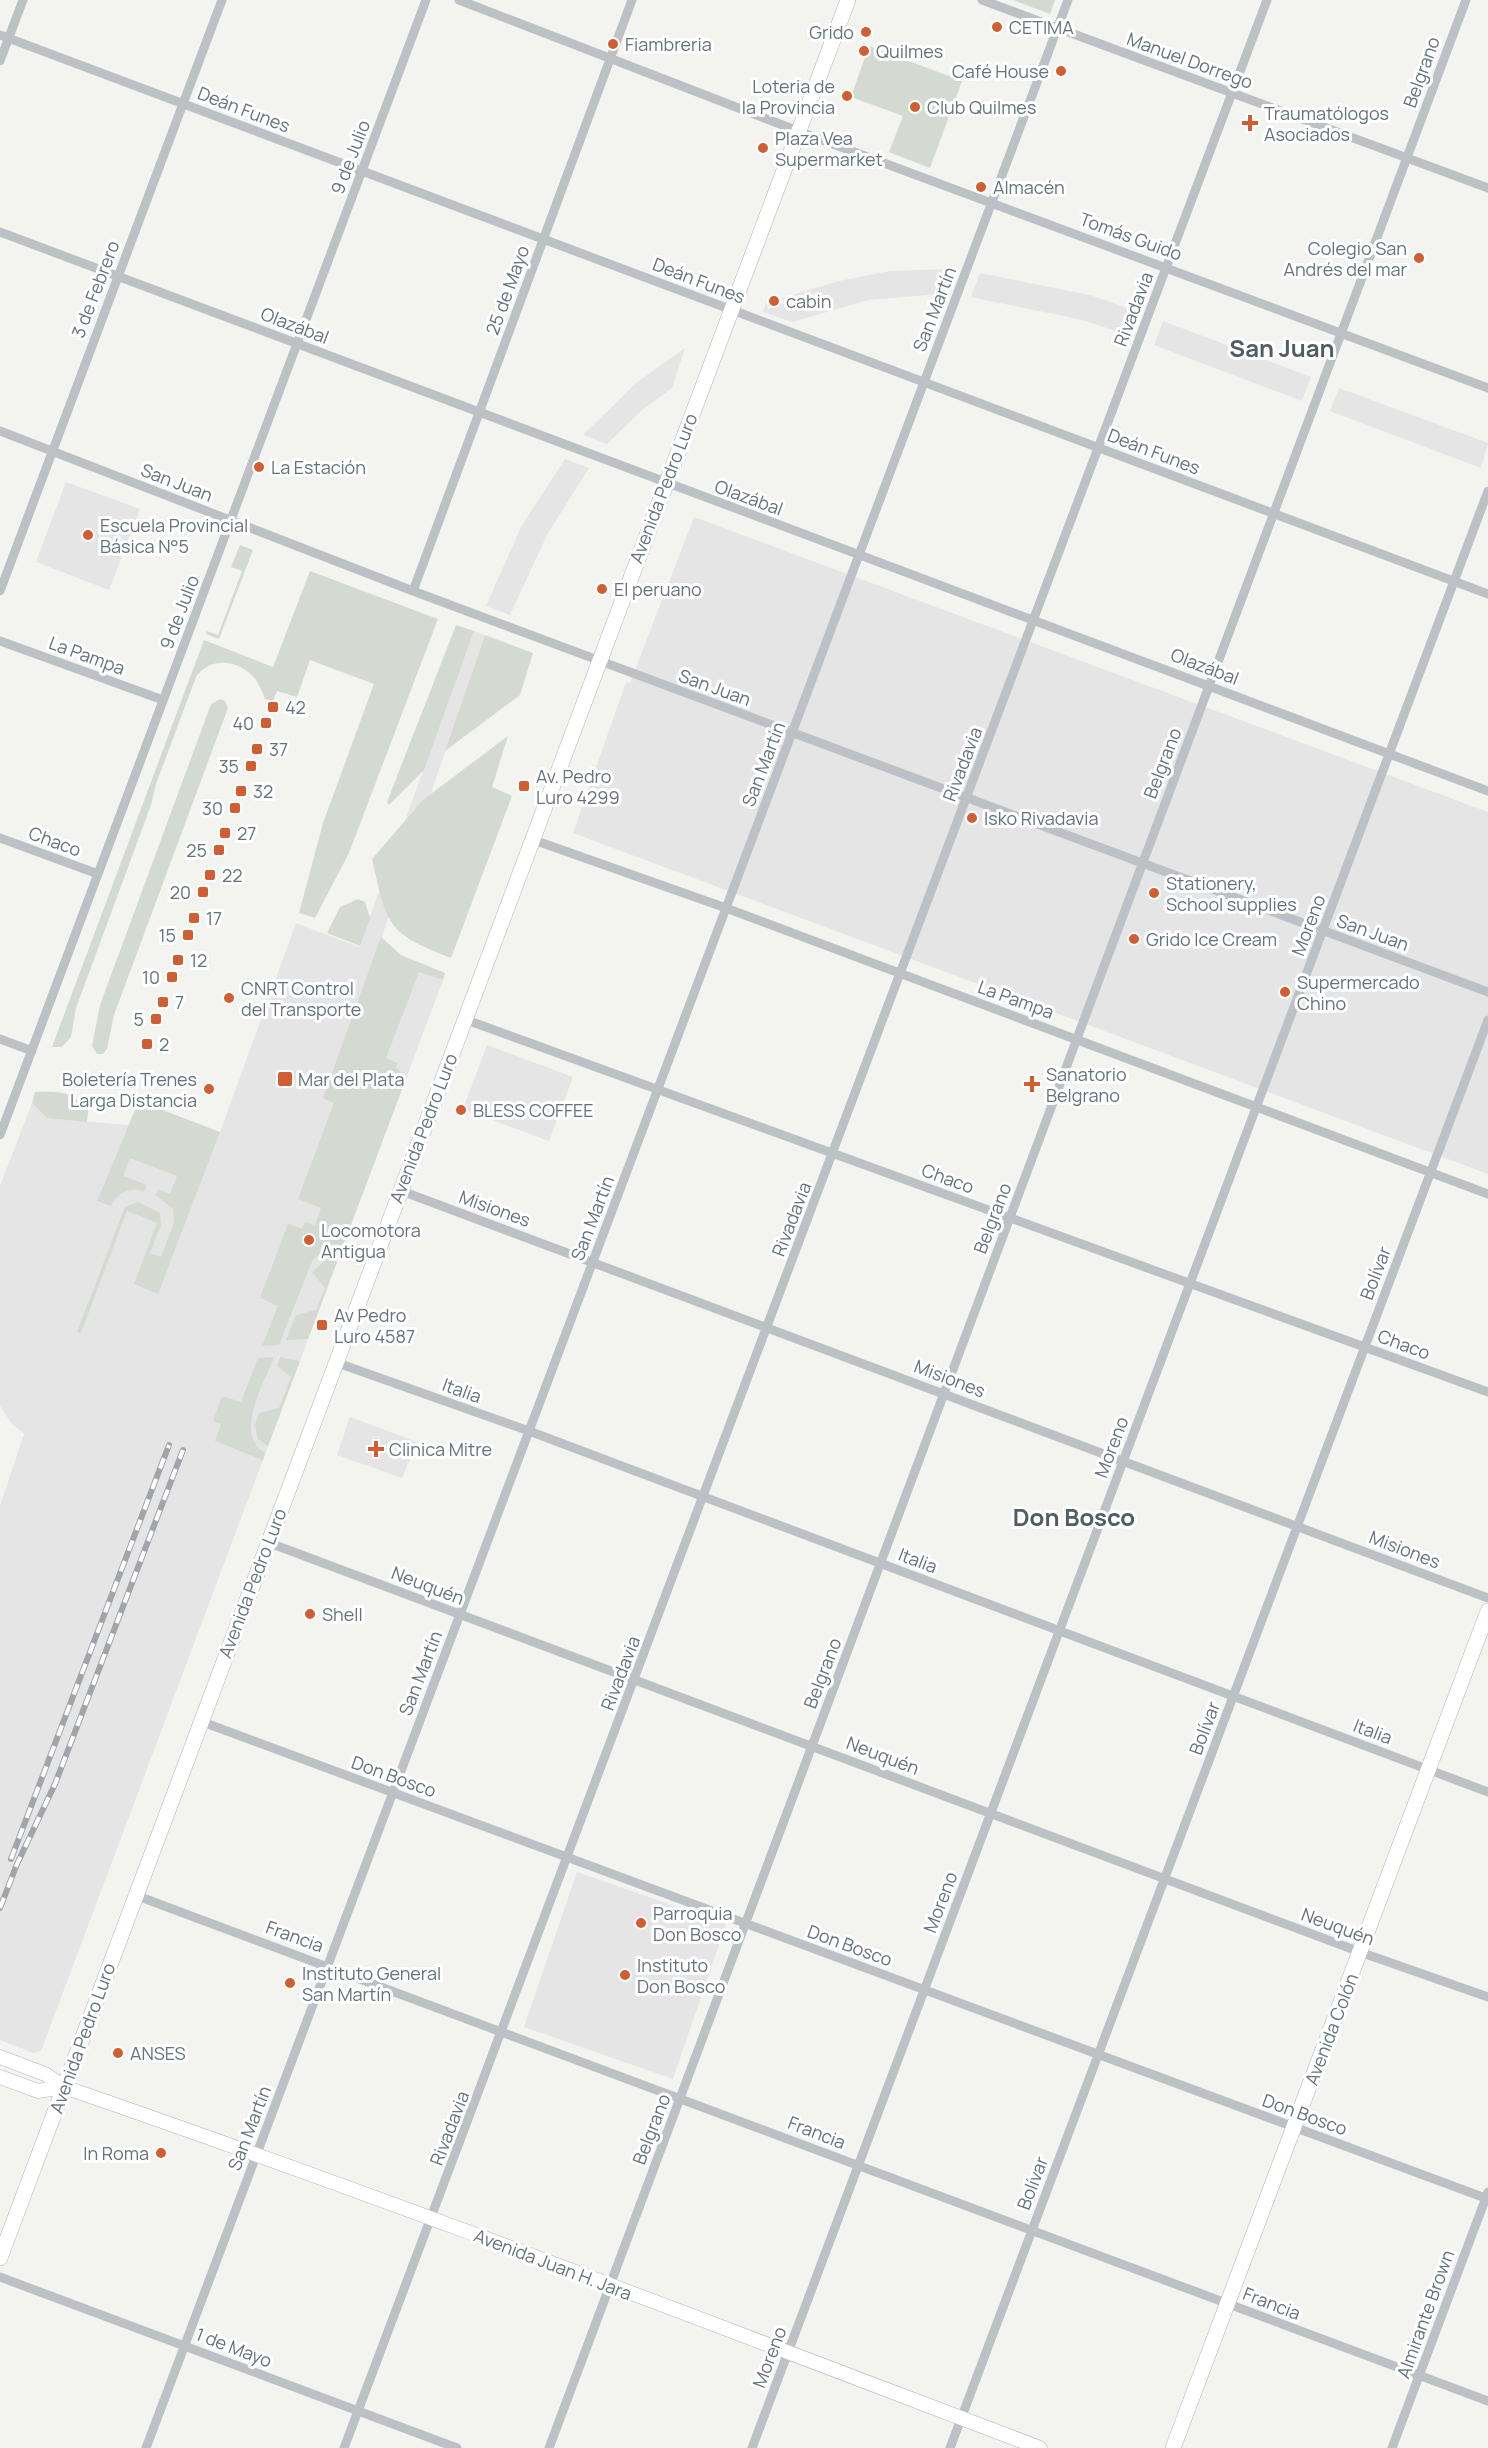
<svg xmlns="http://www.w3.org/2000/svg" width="1488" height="2448" font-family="Manrope,sans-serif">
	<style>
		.built { fill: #e4e5e4 }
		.green { fill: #d4dad2 }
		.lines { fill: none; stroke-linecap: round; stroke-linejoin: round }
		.secondary-casing { stroke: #b2b6ba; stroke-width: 15 }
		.primary-casing { stroke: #b1b4b8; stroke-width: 16 }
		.minor { stroke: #bdc0c4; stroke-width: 9 }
		.secondary { stroke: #fff; stroke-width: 14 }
		.primary { stroke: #fff; stroke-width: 15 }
		.rail-casing { stroke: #a1a5aa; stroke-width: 6 }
		.rail { stroke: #fff; stroke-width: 4; stroke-dasharray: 11; stroke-linecap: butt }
		.poi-dot { fill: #d15e33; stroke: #fff; stroke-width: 2 }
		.labels { text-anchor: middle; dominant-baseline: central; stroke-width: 6; stroke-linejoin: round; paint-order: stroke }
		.poi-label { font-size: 18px; fill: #66727e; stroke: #fff; text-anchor: start }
		.street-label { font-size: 18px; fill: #66727e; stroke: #fff }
		.district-label { font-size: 24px; font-weight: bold; fill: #535c64; stroke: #fff }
	</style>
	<rect width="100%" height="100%" fill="#f3f4f0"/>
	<!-- built -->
	<path class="built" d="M949,269l-9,25 -72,6 -76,22 -29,-10 3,-9 2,6 16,-6 -2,-5 57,-17 51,-10z
		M980,273l110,22 46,16 -8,24 -45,-15 -112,-23z
		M1163,321l148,56 -9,24 -148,-56z
		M685,348l-13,40 -30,22 -35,34 -24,-9 53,-52z
		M1339,388l149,55 -7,25 -151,-57z
		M565,459l24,9 -41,65 -38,82 -24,-9 36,-81z
		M66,482l74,27 -31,81 -73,-28z
		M694,517l794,295v362l-915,-341 53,-151 4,1z
		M474,631l11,4 -109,319 67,26 -402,1071 -8,2 -33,-13v-534l24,-72 -13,-11 -11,-17v-220l32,-83 15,15 81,7 11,-24 81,31 76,-209 63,24z
		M487,1045l86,32 -24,64 -86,-32z
		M350,1417l67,25 -15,36 -65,-23z
		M577,1872l149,52 -53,155 -149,-52z"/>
	<!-- green -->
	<path class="green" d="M1013,0h42l-5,14z
		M869,46l93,35 -32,87 -41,-16 14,-36 -52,-19z
		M240,545l13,5 -34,89 -13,-5 1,-3 11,4 24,-64 -11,-4z
		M310,571l128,48 -89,234 -34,65 -16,-5 24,-90 51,-139 -64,-24 -13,37 -20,-6 -4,10 -8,-2c-3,-7 -5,-15 -11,-21 -14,-18 -44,-22 -58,-1l-40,107 -5,21 -75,203 -5,29 -9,10h-10l152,-407 69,27z
		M456,625l18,6 -50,139 -35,35 -2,-3z
		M485,635l48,18 -13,42 -75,56z
		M220,699l5,2 3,7 -114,307 -7,34 -4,5h-6l-5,-8 8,-41 111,-301z
		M508,736l-16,51 20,9 -61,162c-65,-25 -64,-33 -79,-99l52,-60z
		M358,899l7,3 5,16 -10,28 -33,-13 13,-26z
		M381,937l20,18 44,18 -2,7 -24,-8 -33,86 11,5 -1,5 11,8 -66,175 -18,1 -10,7 -34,86 -17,1 16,-40 -18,-8 28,-74 14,5 3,-7 10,3 6,-17 -23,-9 36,-96 -11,-5z
		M35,1092c10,0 21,-1 31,2 9,4 12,7 23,8l-2,20 -40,-4 -15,-15z
		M139,1101l81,31 -62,162 -24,-10 23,-61 -30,-12 -46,122 -4,-1 48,-125 13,-5 22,11 1,12 -11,28 11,4 13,-34 -1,-14 -17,-14 2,-6 12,5 7,-18 -47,-18 -7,18 24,9 -3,6c-15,-4 -26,1 -33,15l-14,-5z
		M328,1258l10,1 -30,80 -22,1 10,-25 20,-5 9,-22 -13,-16z
		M274,1357c-10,27 -41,77 -9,96l-2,7 -48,-19 6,-17 -8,-3 9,-25 19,6 17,-44z
		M280,1357l20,4 -32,85 -10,-7 -3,-14 4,-12 20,-5 12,-31 -14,-11z"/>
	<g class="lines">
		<!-- secondary casing -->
		<g class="secondary-casing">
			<path id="secondary" d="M0,2057l45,17 19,13c328,113 652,238 976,361
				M0,2077l38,14 26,-4"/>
		</g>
		<!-- primary casing -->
		<g class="primary-casing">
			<path id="primary" d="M0,2258l848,-2258
				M1173,2448l315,-837"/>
		</g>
		<!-- minor -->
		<path class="minor" d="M459,0l339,131 690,257
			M982,0l506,188
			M0,35l1488,559
			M0,61l23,-61
			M0,232l1488,559
			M0,431l413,160 1075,401
			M0,591l222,-591
			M413,591l219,-591
			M0,641l163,59
			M0,838l98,36
			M531,839l195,69 762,286
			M464,1019l1024,373
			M0,1039l32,12
			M0,1135l426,-1135
			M399,1190l1089,408
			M335,1362l194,69 959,361
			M267,1542l1093,410 128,45
			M200,1721l1288,478
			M135,1895l1353,506
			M0,2277l457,171
			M146,2448l922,-2448
			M344,2448l923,-2448
			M549,2448l917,-2448
			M752,2448l736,-1957
			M950,2448l538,-1428
			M1392,2448l96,-256"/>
		<!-- secondary -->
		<use href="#secondary" class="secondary"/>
		<!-- primary -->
		<use href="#primary" class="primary"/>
		<!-- rail casing -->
		<g class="rail-casing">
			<path id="rail" d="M11,1859l158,-414
				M0,1908l17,-44 38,-80 128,-334"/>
		</g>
		<!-- rail -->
		<use href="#rail" class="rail"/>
	</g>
	<!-- markers -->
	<g class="poi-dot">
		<circle cx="997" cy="27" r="6"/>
		<circle cx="866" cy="32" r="6"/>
		<circle cx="613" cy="44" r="6"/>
		<circle cx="864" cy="51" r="6"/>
		<circle cx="1061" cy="71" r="6"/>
		<circle cx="847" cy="96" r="6"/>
		<circle cx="915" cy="107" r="6"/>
		<path d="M1247 114h6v6h6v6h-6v6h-6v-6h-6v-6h6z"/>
		<circle cx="763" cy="148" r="6"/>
		<circle cx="981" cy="187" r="6"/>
		<circle cx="1419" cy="258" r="6"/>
		<circle cx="774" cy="301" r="6"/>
		<circle cx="259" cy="467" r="6"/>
		<circle cx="88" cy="535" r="6"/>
		<circle cx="602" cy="589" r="6"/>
		<rect x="267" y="701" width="12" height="12" rx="3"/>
		<rect x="260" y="717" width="12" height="12" rx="3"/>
		<rect x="251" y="743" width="12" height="12" rx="3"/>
		<rect x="245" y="760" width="12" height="12" rx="3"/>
		<rect x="518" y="780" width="12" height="12" rx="3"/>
		<rect x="235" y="785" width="12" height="12" rx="3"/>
		<rect x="229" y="802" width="12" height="12" rx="3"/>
		<circle cx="972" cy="818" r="6"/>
		<rect x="219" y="827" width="12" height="12" rx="3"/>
		<rect x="213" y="844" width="12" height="12" rx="3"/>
		<rect x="204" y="869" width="12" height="12" rx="3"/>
		<rect x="197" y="886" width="12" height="12" rx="3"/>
		<circle cx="1154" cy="893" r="6"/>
		<rect x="188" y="912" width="12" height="12" rx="3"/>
		<rect x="182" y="929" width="12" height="12" rx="3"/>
		<circle cx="1134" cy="939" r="6"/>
		<rect x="172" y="954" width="12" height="12" rx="3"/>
		<rect x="166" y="971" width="12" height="12" rx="3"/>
		<circle cx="1285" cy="992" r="6"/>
		<circle cx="229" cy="998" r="6"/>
		<rect x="157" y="996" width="12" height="12" rx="3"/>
		<rect x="150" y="1013" width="12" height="12" rx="3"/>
		<rect x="141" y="1038" width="12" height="12" rx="3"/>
		<rect x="277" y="1071" width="16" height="16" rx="3"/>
		<path d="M1029 1075h6v6h6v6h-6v6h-6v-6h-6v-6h6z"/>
		<circle cx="209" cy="1089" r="6"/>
		<circle cx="461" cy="1110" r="6"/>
		<circle cx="309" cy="1240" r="6"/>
		<rect x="316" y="1319" width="12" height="12" rx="3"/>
		<path d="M373 1440h6v6h6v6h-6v6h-6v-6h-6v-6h6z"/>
		<circle cx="310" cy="1614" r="6"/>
		<circle cx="641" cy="1923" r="6"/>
		<circle cx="625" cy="1975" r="6"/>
		<circle cx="290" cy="1983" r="6"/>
		<circle cx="118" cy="2053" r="6"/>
		<circle cx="161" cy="2153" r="6"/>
	</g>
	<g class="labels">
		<!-- poi labels -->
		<g class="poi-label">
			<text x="1009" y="27">CETIMA</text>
			<text x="854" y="32" text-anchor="end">Grido</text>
			<text x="625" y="44">Fiambreria</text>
			<text x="876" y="51">Quilmes</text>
			<text x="1049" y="71" text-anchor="end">Café House</text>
			<text x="835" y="86" text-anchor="end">Loteria de<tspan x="835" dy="21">la Provincia</tspan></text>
			<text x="927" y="107">Club Quilmes</text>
			<text x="1264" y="113">Traumatólogos<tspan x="1264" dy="21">Asociados</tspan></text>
			<text x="775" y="138">Plaza Vea<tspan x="775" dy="21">Supermarket</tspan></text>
			<text x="993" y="187">Almacén</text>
			<text x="1407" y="248" text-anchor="end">Colegio San<tspan x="1407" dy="21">Andrés del mar</tspan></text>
			<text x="786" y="301">cabin</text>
			<text x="271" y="467">La Estación</text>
			<text x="100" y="525">Escuela Provincial<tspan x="100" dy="21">Básica N°5</tspan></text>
			<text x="614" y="589">El peruano</text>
			<text x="285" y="707">42</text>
			<text x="254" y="723" text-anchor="end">40</text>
			<text x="269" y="749">37</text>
			<text x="239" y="766" text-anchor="end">35</text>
			<text x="536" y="776">Av. Pedro<tspan x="536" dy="21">Luro 4299</tspan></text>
			<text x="253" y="791">32</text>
			<text x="223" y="808" text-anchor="end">30</text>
			<text x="984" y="818">Isko Rivadavia</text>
			<text x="237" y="833">27</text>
			<text x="207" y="850" text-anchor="end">25</text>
			<text x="222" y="875">22</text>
			<text x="1166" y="883">Stationery,<tspan x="1166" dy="21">School supplies</tspan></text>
			<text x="191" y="892" text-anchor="end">20</text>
			<text x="206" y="918">17</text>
			<text x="176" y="935" text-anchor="end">15</text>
			<text x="1146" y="939">Grido Ice Cream</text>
			<text x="190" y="960">12</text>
			<text x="160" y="977" text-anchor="end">10</text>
			<text x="1297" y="982">Supermercado<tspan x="1297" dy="21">Chino</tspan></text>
			<text x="241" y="988">CNRT Control<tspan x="241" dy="21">del Transporte</tspan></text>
			<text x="175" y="1002">7</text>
			<text x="144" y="1019" text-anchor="end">5</text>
			<text x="159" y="1044">2</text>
			<text x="1046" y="1074">Sanatorio<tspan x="1046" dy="21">Belgrano</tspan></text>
			<text x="197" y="1079" text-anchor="end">Boletería Trenes<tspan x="197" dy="21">Larga Distancia</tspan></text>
			<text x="298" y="1079">Mar del Plata</text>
			<text x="473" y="1110">BLESS COFFEE</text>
			<text x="321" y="1230">Locomotora<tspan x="321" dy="21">Antigua</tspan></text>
			<text x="334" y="1315">Av Pedro<tspan x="334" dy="21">Luro 4587</tspan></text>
			<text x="389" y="1449">Clinica Mitre</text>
			<text x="322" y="1614">Shell</text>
			<text x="653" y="1913">Parroquia<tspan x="653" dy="21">Don Bosco</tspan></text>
			<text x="637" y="1965">Instituto<tspan x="637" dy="21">Don Bosco</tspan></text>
			<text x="302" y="1973">Instituto General<tspan x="302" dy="21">San Martín</tspan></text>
			<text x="130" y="2053">ANSES</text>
			<text x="149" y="2153" text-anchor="end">In Roma</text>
		</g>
		<!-- street labels -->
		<g class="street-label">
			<text transform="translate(1190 60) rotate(20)">Manuel Dorrego</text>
			<text transform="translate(1421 72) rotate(-70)">Belgrano</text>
			<text transform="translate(244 109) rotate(21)">Deán Funes</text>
			<text transform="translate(350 157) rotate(-69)">9 de Julio</text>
			<text transform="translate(1131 236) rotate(20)">Tomás Guido</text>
			<text transform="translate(699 280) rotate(21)">Deán Funes</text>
			<text transform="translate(95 289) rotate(-69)">3 de Febrero</text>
			<text transform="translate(507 290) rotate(-70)">25 de Mayo</text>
			<text transform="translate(934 309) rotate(-69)">San Martín</text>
			<text transform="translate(1133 309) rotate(-69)">Rivadavia</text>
			<text transform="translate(295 325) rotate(21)">Olazábal</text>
			<text transform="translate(1154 451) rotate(21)">Deán Funes</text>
			<text transform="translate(177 482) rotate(21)">San Juan</text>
			<text transform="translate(663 488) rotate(-69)">Avenida Pedro Luro</text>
			<text transform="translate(749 497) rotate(20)">Olazábal</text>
			<text transform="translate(179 612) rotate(-69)">9 de Julio</text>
			<text transform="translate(87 655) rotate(20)">La Pampa</text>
			<text transform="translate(1205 666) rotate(21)">Olazábal</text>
			<text transform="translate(715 687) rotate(20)">San Juan</text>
			<text transform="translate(1162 763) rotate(-69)">Belgrano</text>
			<text transform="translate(763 764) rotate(-69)">San Martín</text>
			<text transform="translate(962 764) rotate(-69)">Rivadavia</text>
			<text transform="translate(55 841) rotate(20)">Chaco</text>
			<text transform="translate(1308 925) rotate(-69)">Moreno</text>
			<text transform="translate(1373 932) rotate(20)">San Juan</text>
			<text transform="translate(1016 999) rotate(20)">La Pampa</text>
			<text transform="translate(423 1128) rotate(-69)">Avenida Pedro Luro</text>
			<text transform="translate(948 1178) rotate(20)">Chaco</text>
			<text transform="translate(495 1208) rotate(20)">Misiones</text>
			<text transform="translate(592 1218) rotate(-69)">San Martín</text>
			<text transform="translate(992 1218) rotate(-69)">Belgrano</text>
			<text transform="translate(791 1219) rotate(-69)">Rivadavia</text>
			<text transform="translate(1375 1273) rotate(-69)">Bolívar</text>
			<text transform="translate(1404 1344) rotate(20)">Chaco</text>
			<text transform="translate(950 1378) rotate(21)">Misiones</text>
			<text transform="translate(462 1390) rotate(20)">Italia</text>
			<text transform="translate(1111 1447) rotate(-69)">Moreno</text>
			<text transform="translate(1405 1549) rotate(21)">Misiones</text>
			<text transform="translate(918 1560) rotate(21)">Italia</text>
			<text transform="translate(252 1583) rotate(-69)">Avenida Pedro Luro</text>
			<text transform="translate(428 1585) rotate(21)">Neuquén</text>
			<text transform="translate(420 1673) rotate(-69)">San Martín</text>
			<text transform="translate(620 1673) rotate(-69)">Rivadavia</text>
			<text transform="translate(822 1673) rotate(-69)">Belgrano</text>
			<text transform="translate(1204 1728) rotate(-69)">Bolívar</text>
			<text transform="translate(1373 1731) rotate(21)">Italia</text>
			<text transform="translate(883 1755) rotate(21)">Neuquén</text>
			<text transform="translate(394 1776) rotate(20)">Don Bosco</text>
			<text transform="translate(940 1902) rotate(-69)">Moreno</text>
			<text transform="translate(1338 1926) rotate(20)">Neuquén</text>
			<text transform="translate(295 1936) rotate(20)">Francia</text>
			<text transform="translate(850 1945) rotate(20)">Don Bosco</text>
			<text transform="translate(1331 2029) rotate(-69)">Avenida Colón</text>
			<text transform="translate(82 2038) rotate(-70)">Avenida Pedro Luro</text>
			<text transform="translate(1305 2114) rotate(20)">Don Bosco</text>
			<text transform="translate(249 2128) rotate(-69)">San Martín</text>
			<text transform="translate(449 2128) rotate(-69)">Rivadavia</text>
			<text transform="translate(651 2129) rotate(-69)">Belgrano</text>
			<text transform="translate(817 2132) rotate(21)">Francia</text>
			<text transform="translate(1032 2183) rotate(-69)">Bolívar</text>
			<text transform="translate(553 2264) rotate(21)">Avenida Juan H. Jara</text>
			<text transform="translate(1272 2303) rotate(21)">Francia</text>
			<text transform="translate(1425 2314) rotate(-70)">Almirante Brown</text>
			<text transform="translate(234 2347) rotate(21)">1 de Mayo</text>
			<text transform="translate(769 2357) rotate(-69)">Moreno</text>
		</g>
		<!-- district labels -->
		<g class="district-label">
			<text x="1282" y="347">San Juan</text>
			<text x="1074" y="1516">Don Bosco</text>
		</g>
	</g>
</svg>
